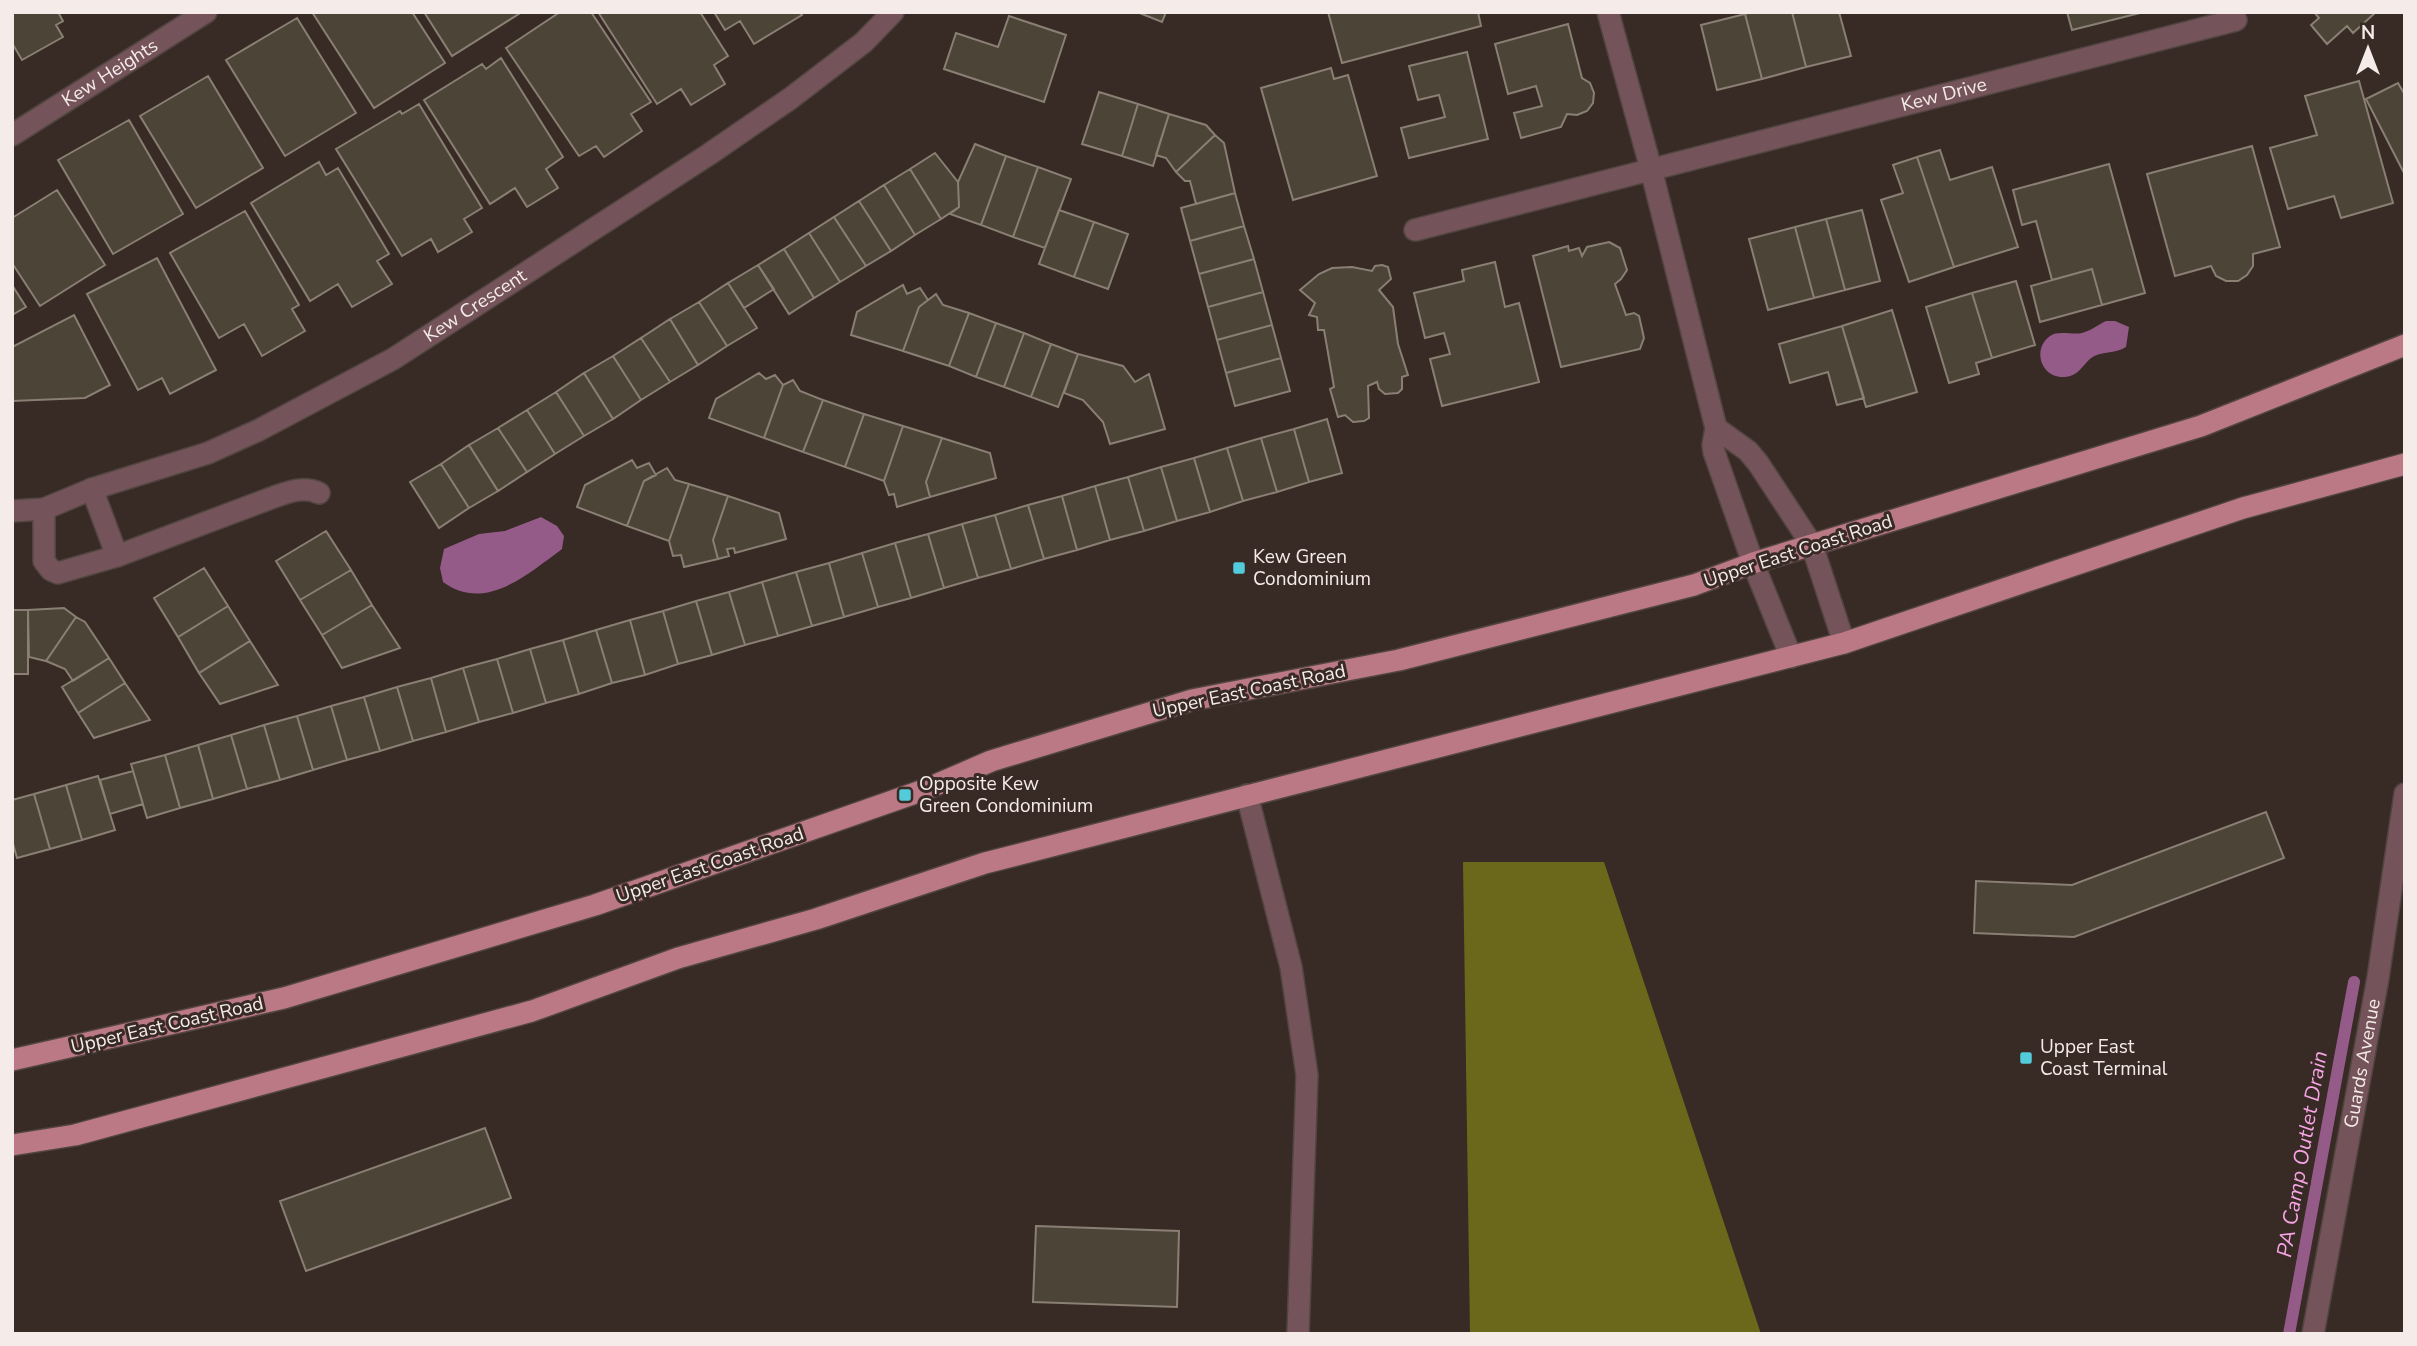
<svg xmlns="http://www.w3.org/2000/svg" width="2417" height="1346" font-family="'Nunito Sans',sans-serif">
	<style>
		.forest { fill: #6b681b }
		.water { fill: #945b88 }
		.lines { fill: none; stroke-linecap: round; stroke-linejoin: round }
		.stream { stroke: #945b88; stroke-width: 12 }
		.building { fill: #4d4438; stroke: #897f73; stroke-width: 2 }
		.minor-casing { stroke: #524540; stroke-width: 24 }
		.major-casing { stroke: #524540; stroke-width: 24 }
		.minor { stroke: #74545a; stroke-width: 21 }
		.major { stroke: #ba7985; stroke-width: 21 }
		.poi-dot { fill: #53cbda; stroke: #382a25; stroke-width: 2.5 }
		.labels { text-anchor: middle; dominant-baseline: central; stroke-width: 6; stroke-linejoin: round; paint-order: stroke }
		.street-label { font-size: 19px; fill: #f5ebe8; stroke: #382a25 }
		.poi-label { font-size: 19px; fill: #f5ebe8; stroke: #382a25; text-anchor: start }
		.water-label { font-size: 21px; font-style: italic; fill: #f6a4e4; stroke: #382a25 }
	</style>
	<rect width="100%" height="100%" fill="#382a25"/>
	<!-- forest -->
	<path class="forest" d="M1463,862h141l157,472h-291z"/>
	<!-- water -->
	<path class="water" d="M2106,321h9l14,6 -3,20c-11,7 -25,4 -35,11 -9,8 -13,18 -26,19 -23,2 -34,-27 -15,-41 8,-6 22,-1 32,-3 8,-2 16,-8 24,-12z
		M541,517l16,9 7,10 -2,13c-34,25 -77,64 -119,33l-3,-14 4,-19 35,-15 26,-3z"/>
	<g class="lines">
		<!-- stream -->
		<path class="stream" d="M2289,1334l65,-352"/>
	</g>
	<!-- building -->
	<path class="building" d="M12,12h46l5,9 -7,4 7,12 -41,23 -10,-17z
		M312,12h100l33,51 -71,45z
		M424,12h98l-70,44z
		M560,12h31l60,90 -20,12 11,17 -38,26 -8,-11 -17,10 -73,-108z
		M598,12h102l28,44 -14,9 11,19 -34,21 -10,-16 -24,15z
		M714,12h86l2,3 -48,29 -14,-23 -15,9z
		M1137,12h29l-4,10z
		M1328,12h150l3,14 -139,37z
		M1751,12h41l14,55 -44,12 -17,-65z
		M1792,12h47l12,44 -45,11z
		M2067,12h77l-72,18z
		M2314,12h62l-23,21 -6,-7 -20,18 -16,-19 8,-7z
		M1745,14l17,65 -45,11 -16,-65z
		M1009,16l57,19 -22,67 -100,-33 12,-36 42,14z
		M297,18l59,95 -71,43 -59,-96z
		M1568,24l14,54 8,5 4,10 -1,10 -6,8 -10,4 -10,-1 -6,13 -40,11 -7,-25 28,-7 -6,-20 -28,8 -13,-50z
		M1467,52l21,87 -79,19 -8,-30 44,-11 -6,-22 -21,5 -9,-34z
		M501,58l62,99 -17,12 12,19 -31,19 -12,-19 -25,16 -66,-104 58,-36 4,5z
		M1331,68l3,11 14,-4 29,101 -84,24 -32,-112z
		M208,76l55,92 -67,40 -56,-92z
		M2359,81l34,122 -52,15 -7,-22 -46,13 -18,-61 47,-13 -12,-39z
		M2398,83l7,12v80l-39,-76z
		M1099,92l39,12 -16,52 -40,-12z
		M419,104l63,104 -18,11 8,13 -34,20 -7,-13 -29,17 -66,-107 64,-38 2,3z
		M1138,104l31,10 -16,52 -31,-10z
		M1169,114l37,11 9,10 -39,37 -10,-14 -10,-3z
		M129,120l54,94 -70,40 -55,-94z
		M1215,135l9,8 11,50 -39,11 -6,-23h-5l-9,-9z
		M975,144l31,12 -25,69 -31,-11 9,-7 -1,-25z
		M2252,146l28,101 -27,7v12l-6,9 -9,6h-12l-10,-5 -5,-10 -36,10 -28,-102z
		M1940,150l10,30 42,-13 26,80 -64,20 -37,-110z
		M935,153l23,29 1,25 -18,12 -31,-50z
		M1006,156l32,11 -25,70 -32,-12z
		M1917,157l37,110 -45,15 -28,-82 22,-7 -10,-28z
		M319,162l7,13 12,-7 51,86 -12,7 15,23 -40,23 -14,-23 -28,17 -59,-98z
		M2109,164l36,129 -43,12 -10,-36 -40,11 -16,-59 -14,4 -9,-35z
		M1038,167l33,12 -26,69 -32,-11z
		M910,169l31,50 -26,16 -31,-50z
		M884,185l31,50 -24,16 -32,-50z
		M57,190l48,75 -65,41 -28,-43v-45z
		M1235,193l9,33 -54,15 -9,-33z
		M859,201l32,50 -25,15 -32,-49z
		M1059,210l35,12 -20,55 -35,-13z
		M1862,210l18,71 -35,9 -19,-71z
		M245,211l54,94 -7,4 13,22 -43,25 -18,-32 -25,14 -49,-85z
		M834,217l32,49 -26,16 -31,-49z
		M1826,219l19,71 -31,8 -19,-71z
		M1094,222l34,12 -20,55 -34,-12z
		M1244,226l10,33 -55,15 -9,-33z
		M1795,227l19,71 -46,12 -19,-71z
		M809,233l31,49 -26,16 -30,-49z
		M1609,242l11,6 7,22 -6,9 -6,5 11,31 8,-2 5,3 5,22 -4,11 -79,18 -28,-111 35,-10 1,5 10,-3 3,8 5,-9z
		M784,249l30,49 -25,16 -31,-49z
		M157,258l59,112 -46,24 -8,-16 -24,12 -51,-96z
		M1254,259l9,33 -55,15 -9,-33z
		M1495,262l10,45 14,-4 20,79 -97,24 -12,-47 20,-5 -6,-21 -19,5 -11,-45 50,-12 -2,-11z
		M758,265l16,24 -30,19 -16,-25z
		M1382,265l6,2 3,12 -12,11 14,17 5,37 10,31 -6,2v12l-4,4 -13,1 -6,-5 -2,-7 -9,4 1,32 -5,3 -11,1 -8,-7 -7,2 -8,-28 4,-2 -10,-57h-6l-1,-13 -8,-2 6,-12 -15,-13 19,-16 13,-6 20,-1 20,4 3,-5z
		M2092,269l10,36 -62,17 -9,-36z
		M2016,281l19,64 -43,13 -20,-65z
		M728,283l29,45 -30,18 -28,-44z
		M12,285l14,22 -14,8z
		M903,285l4,9 13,-6 8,12 -9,7 -16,44 -52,-16 6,-23z
		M1263,292l9,33 -55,15 -9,-33z
		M1972,293l20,65 -16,5 3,11 -30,9 -23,-76z
		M936,294l7,11 26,8 -20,53 -46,-15 16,-44z
		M699,302l28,44 -29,19 -28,-46z
		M1892,310l25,82 -51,15 -24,-81z
		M969,313l27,10 -20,54 -27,-11z
		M74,315l36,70 -25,13 -73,3v-54z
		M670,319l28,46 -28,17 -29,-44z
		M996,323l28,10 -20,54 -28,-10z
		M1272,325l9,33 -55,15 -9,-33z
		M1842,326l22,72 -27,7 -9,-33 -38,11 -11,-39z
		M1024,333l27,11 -20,53 -27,-10z
		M641,338l29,44 -29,18 -28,-44z
		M1051,344l27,10 -20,53 -27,-10z
		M1078,354l45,12 12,16 14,-8 16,55 -55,15 -7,-22 -20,-22 -19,-7z
		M613,356l28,44 -28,19 -29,-46z
		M1281,358l9,33 -55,15 -9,-33z
		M584,373l29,46 -29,17 -28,-44z
		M759,373l7,6 9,-4 8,10 -19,53 -55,-20 7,-19z
		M793,380l7,11 23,9 -20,52 -39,-14 19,-53z
		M556,392l28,44 -29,18 -28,-44z
		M823,400l41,14 -19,53 -42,-15z
		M527,410l28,44 -28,18 -29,-44z
		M864,414l39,12 -19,55 -39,-14z
		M1327,419l15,54 -33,9 -15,-53z
		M903,426l39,12 -16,44 4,15 -33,10 -3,-13 -5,1 -5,-14z
		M498,428l29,44 -29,19 -29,-46z
		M1294,429l15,53 -32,10 -16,-54z
		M942,438l48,15 6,25 -66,19 -4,-15z
		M1261,438l16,54 -34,9 -16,-53z
		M469,445l29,46 -29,17 -28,-44z
		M1227,448l16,53 -33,11 -16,-54z
		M1194,458l16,54 -33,9 -16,-54z
		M632,460l5,8 12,-5 7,12 -12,6 -17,45 -50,-19 8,-22z
		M441,464l28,44 -30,20 -29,-46z
		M1161,467l16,54 -33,10 -16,-54z
		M667,468l8,12 14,4 -20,57 -42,-15 17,-45z
		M1128,477l16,54 -34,9 -15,-54z
		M689,484l39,12 -15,44 5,19 -34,8 -3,-12 -8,1 -4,-15z
		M1095,486l15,54 -33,10 -15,-54z
		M728,496l51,17 7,26 -51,14 -1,-5 -7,1 2,7 -11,3 -5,-19z
		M1062,496l15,54 -33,9 -16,-54z
		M1028,505l16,54 -33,10 -16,-54z
		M995,515l16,54 -33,9 -16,-54z
		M962,524l16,54 -34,10 -16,-54z
		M326,531l25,39 -51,30 -24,-39z
		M928,534l16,54 -33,10 -16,-55z
		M895,543l16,55 -33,9 -16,-54z
		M862,553l16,54 -34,10 -15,-54z
		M829,563l15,54 -32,9 -16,-54z
		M204,568l24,38 -50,31 -24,-39z
		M351,570l21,35 -50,30 -22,-35z
		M796,572l16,54 -34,10 -16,-54z
		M762,582l16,54 -33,9 -16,-53z
		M729,592l16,53 -33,10 -16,-54z
		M696,601l16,54 -34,9 -15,-53z
		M372,605l28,43 -58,20 -20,-33z
		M228,606l22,35 -51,32 -21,-36z
		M64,608l12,9 -30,44 -17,-4 -1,-47z
		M12,610h16v64h-16z
		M663,611l15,53 -33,11 -15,-55z
		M76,617l9,5 24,36 -36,23 -8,-12 -19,-8z
		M630,620l15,55 -33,8 -16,-53z
		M596,630l16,53 -33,11 -16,-54z
		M563,640l16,54 -33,9 -16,-54z
		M250,641l28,44 -58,19 -21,-31z
		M530,649l16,54 -33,10 -16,-54z
		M109,658l16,25 -47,30 -16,-26z
		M497,659l16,54 -34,9 -16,-54z
		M463,668l16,54 -33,10 -15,-54z
		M431,678l15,54 -33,9 -16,-54z
		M125,683l25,37 -56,18 -16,-25z
		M397,687l16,54 -33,10 -16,-54z
		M364,697l16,54 -33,9 -16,-54z
		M331,706l16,54 -34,10 -16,-54z
		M297,716l16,54 -33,10 -16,-55z
		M264,725l16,55 -33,9 -16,-54z
		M231,735l16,54 -34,10 -15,-54z
		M198,745l15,54 -33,9 -15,-53z
		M165,755l15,53 -33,10 -16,-54z
		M133,771l10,33 -33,10 -10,-34z
		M98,776l17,54 -33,10 -16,-55z
		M66,785l16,55 -32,9 -16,-55z
		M34,794l16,55 -33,9 -5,-18v-40z
		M2266,812l18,46 -210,79 -100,-4 2,-52 96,4z
		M485,1128l26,70 -205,73 -26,-70z
		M1036,1226l143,5 -2,76 -144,-5z"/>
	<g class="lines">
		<!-- minor casing -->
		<g class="minor-casing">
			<g id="minor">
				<path d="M1608,12l43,157 65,259 -3,17 1,7 39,111 38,94"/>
				<path id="s1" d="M12,135l194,-123"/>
				<path id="s2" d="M1415,230l821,-210"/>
				<path d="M1716,428l32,23 10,12 54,82 32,98"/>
				<path d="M92,489l25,67"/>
				<path d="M44,509v52l7,9 7,3 59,-17 157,-59c15,-5 29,-11 45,-4"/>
				<path id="s3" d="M12,511l32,-2 48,-20 116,-36 51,-23 134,-71 315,-204 83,-57 73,-56 29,-30"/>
				<path d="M1247,795l44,172 16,108 -9,259"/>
				<path id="s4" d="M2313,1334l65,-356 27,-184"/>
			</g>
		</g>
		<!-- major casing -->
		<g class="major-casing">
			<path id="major" d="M12,1060l272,-62 311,-93 329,-115 67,-29 201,-61 207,-40 295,-75 59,-22 448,-137 204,-81
				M12,1145l63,-10 457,-124 146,-53 138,-39 169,-56 859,-220 399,-135 162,-44"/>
		</g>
		<!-- minor -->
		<use href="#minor" class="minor"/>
		<!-- major -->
		<use href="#major" class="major"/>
	</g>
	<!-- markers -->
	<g class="poi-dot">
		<rect x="1232" y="561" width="14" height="14" rx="3.5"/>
		<rect x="898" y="788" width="14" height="14" rx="3.5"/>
		<rect x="2019" y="1051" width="14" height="14" rx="3.5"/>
	</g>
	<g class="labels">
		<!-- street labels -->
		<g class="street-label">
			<text stroke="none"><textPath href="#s1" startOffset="116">Kew Heights</textPath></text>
			<text stroke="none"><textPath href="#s2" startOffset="546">Kew Drive</textPath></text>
			<text stroke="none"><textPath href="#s3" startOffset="511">Kew Crescent</textPath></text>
			<text transform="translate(1798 551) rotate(-18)">Upper East Coast Road</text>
			<text transform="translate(1249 691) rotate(-12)">Upper East Coast Road</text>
			<text transform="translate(710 865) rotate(-19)">Upper East Coast Road</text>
			<text transform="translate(167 1025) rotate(-13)">Upper East Coast Road</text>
			<text stroke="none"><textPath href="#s4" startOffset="275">Guards Avenue</textPath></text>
		</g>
		<!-- poi labels -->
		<g class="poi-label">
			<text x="1253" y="557">Kew Green<tspan x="1253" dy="22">Condominium</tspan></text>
			<text x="919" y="784">Opposite Kew<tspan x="919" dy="22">Green Condominium</tspan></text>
			<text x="2040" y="1047">Upper East<tspan x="2040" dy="22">Coast Terminal</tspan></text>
		</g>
		<!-- water labels -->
		<g class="water-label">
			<text transform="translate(2302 1154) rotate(-80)">PA Camp Outlet Drain</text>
		</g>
	</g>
	<!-- border -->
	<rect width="2417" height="1346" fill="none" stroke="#f5ebe8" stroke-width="28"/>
	<!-- north arrow -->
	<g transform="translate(2368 49)" stroke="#382a25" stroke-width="5" paint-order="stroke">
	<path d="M0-5L12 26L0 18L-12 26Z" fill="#f5ebe8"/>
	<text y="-10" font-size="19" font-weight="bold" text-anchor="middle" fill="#f5ebe8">N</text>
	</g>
</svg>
